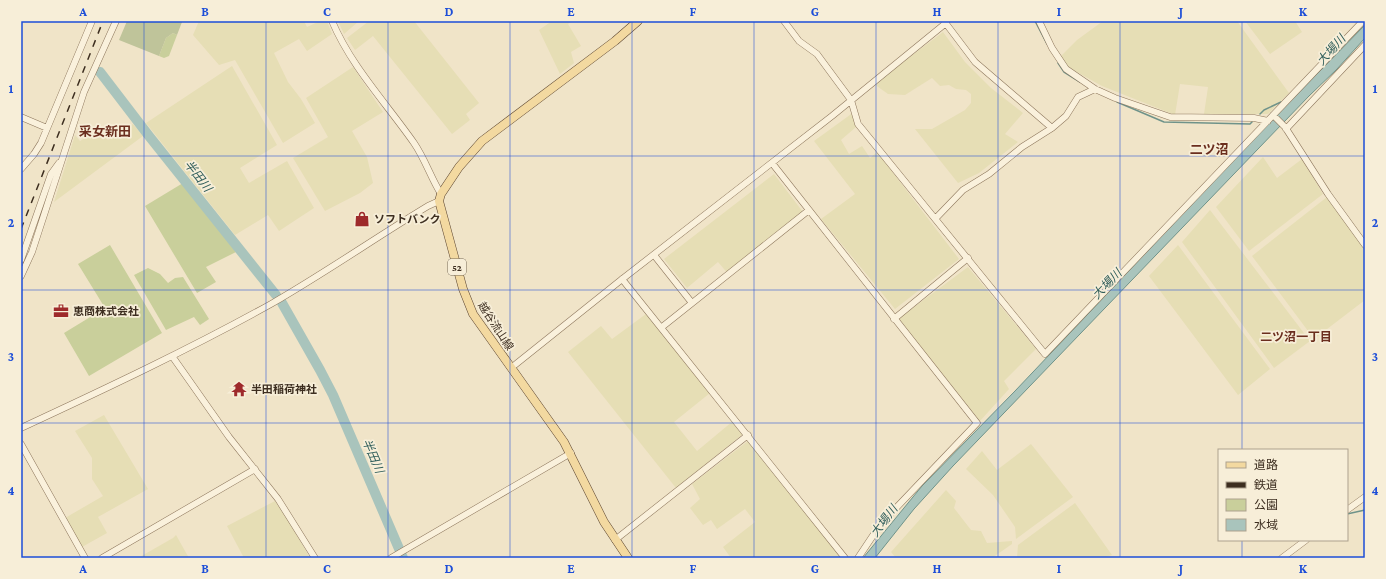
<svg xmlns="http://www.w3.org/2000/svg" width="1386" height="579" font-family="'Crimson Pro','Noto Sans JP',serif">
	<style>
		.farmland { fill: #e6deb5 }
		.green { fill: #c9cf9b }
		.cemetery { fill: #bfc49a }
		.water { fill: #a9c4bc; stroke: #6f938a }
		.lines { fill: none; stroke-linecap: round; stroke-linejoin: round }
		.stream { stroke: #6f938a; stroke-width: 1.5 }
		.river { stroke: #a9c4bc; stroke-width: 10 }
		.minor-casing { stroke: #8d765c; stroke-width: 7 }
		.major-casing { stroke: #5b4430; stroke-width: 9 }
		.minor { stroke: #faf1dc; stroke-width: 6 }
		.major { stroke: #f3d9a0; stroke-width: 8 }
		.rail { stroke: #3d2e20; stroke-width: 1.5; stroke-dasharray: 7 7; stroke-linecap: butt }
		.grid { fill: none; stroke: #1d4ed8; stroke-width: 1; stroke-opacity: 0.55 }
		.labels { text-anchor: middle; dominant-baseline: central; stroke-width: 3.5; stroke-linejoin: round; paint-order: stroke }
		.shield { fill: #f7eed8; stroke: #756857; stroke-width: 1 }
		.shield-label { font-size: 10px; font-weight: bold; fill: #3d2e20 }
		.poi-label { font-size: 11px; font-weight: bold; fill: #3d2e20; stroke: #f7eed8; text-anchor: start }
		.street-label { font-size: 11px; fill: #3d2e20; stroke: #f7eed8 }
		.water-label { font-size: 12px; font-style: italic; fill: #2f5d5a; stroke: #f7eed8 }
		.neighbourhood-label { font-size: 12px; font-weight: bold; fill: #6b2e1e; stroke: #f7eed8 }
		.quarter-label { font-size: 13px; font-weight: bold; fill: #6b2e1e; stroke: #f7eed8 }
		.neatline { fill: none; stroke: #1d4ed8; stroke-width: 1.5 }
		.grid-label { font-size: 13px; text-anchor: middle; font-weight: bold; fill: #1d4ed8 }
	</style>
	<rect width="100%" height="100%" fill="#f0e4c8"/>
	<!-- farmland -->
	<path class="farmland" d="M199,21h105l3,6 13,-6h7l5,13 -25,17 -8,-12 -25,14 14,29 13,17 14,24 -32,20 -48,-83 -16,5 -26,-30z
		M338,21h21l-15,13z
		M369,21h45l65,82 -13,11 4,6 -18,14 -79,-98 -18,14 -8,-12z
		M552,21h20l-4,3 13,22 -10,6 3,11 -14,11 -21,-44z
		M1103,21h134l52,72 -21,21h-64l4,-27 -28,-3 -5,31 -73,-29 -34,-19 -7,-11 16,-16z
		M1245,21h50l7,11 -32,22z
		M943,32l22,30 26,26 32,25 -18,21 13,8 -39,31 -21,10 -43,-54h17l33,-19 6,-7v-9l-5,-4 -10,-1 -7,-4 -9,1 -8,-8 -27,17 -17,-1 -14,-10z
		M232,66l45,79 -37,23 9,15 38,-22 27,47 -35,23 -11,-16 -33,20 -89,-112z
		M353,67l30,45 -31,19 15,26 6,26 -13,10 -35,18 -32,-53 35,-21 -22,-39z
		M854,112l2,15 -15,13 8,14 13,-8 8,12 7,-6 82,107 -64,50 -74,-90 34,-25 -41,-53z
		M133,124l10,12 -89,66 21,-67 5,6 17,-10 11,9z
		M1263,157l14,21 25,-19 21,35 -74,57 -33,-44z
		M774,174l32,42 -76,60 -12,-14 -31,26 -23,-29z
		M1327,197l38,51v52l-51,39 -62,-83z
		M1210,210l100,131 -36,27 -92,-126z
		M1178,245l92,124 -32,26 -89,-119z
		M968,267l68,82 -32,32 5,8 -29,32 -82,-102z
		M646,314l64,79 -36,29 23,29 36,-30 10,13 -67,54 -108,-136 33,-26 11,13z
		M104,415l44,74 -50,28 9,16 -25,14 -17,-29 38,-22 -11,-17v-21l-17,-27z
		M748,441l94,117h-111l-8,-11 32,-25 -10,-13 -28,20 -6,-9 -8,5 -13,-17 10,-9 -8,-15z
		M1031,444l42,53 -57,42 -1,-12 -22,-32 -27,-26 16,-18 15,19z
		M946,490l10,11 -2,7 17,22 10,1 6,12 25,-2v3l-20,14h-96l-5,-6z
		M275,501l12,17 23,40h-66l-17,-32z
		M1075,503l37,52 -9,3h-86l1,-13z
		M176,535l13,23h-51l35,-20z"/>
	<!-- green -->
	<path class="green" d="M173,33l4,2 -8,21 -5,2 -5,-2 7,-18z
		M183,183l53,69 -30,15 10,15 -19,11 -52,-87z
		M110,245l52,88 -73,43 -25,-43 41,-25 -27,-44z
		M148,268l12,6 8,9 7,-5 8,-1 26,42 -9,6 -6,-8 -28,13 -32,-55z"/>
	<!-- cemetery -->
	<path class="cemetery" d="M127,21h52l3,1 -5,13 -4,-2 -7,5 -7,18 -40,-16z"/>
	<!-- water -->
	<path class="water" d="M1365,25v13l-28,31 -28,27 -356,370 -39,43 -39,49h-12l59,-72 93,-95 252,-266z"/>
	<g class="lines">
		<!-- stream -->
		<path class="stream" d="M1035,21l12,23
			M1058,63l6,9 16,10
			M1117,102l47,20 86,2 2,-2
			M1260,114l4,-4 17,-8
			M1347,514l18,-4"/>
		<!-- river -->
		<path class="river" d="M100,72l49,64 127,159
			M282,303l38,67 13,25 70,163"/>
		<!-- minor casing -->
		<g class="minor-casing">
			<path id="minor" d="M332,21c19,45 54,82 82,122 11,16 17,35 27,51
				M784,21l15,20 18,13 34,46 7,24 187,230 318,-333
				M1039,21l13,27 14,21 29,20 20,9 55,19 84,1 14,3
				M1273,115l12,12 43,67 37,51
				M21,117l26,11
				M1052,128l14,-12 12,-19 17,-8
				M1286,129l79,-84
				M772,163l205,260 -82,86 -19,22 -18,27
				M21,169l13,-15 7,-11 51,-122
				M936,218l27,-28 26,-16 33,-27 30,-19 -77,-66 -31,-41
				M654,255l38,48
				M21,260l30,-86 8,-11
				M21,276l11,-24 52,-160 32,-71
				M622,279l223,279
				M894,319l74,-61
				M662,327l147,-117
				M172,356l57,81 49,62 37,59
				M511,368l110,-88 211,-164 114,-93
				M21,428c84,-39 169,-79 250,-124 54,-31 104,-66 157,-98l11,-5
				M21,444l64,114
				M1347,510l18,-13
				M615,540l133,-105
				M102,558l153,-89
				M391,558l180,-105
				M1282,558l24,-18"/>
		</g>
		<!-- major casing -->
		<g class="major-casing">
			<path id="major" d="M628,558l-24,-36 -40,-80 -91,-128 -10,-25 -24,-88 2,-7 18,-27 23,-26 133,-100 23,-20"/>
		</g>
		<!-- minor -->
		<use href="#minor" class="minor"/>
		<!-- major -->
		<use href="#major" class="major"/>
		<!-- rail -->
		<path class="rail" d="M21,229l82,-208"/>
	</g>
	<!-- grid -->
	<path class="grid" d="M144,21v537M266,21v537M388,21v537M510,21v537M632,21v537M754,21v537M876,21v537M998,21v537M1120,21v537M1242,21v429M21,156h1344M21,290h1344M21,423h1344M1242,540v18"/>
	<!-- icons -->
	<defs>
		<g id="shop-bare" transform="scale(1.2)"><path d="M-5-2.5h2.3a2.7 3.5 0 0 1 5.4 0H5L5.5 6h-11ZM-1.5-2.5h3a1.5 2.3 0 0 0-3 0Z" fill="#9e2a2b" stroke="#f7eed8" stroke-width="2.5" paint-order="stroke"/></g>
		<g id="office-bare" transform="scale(1.2)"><path d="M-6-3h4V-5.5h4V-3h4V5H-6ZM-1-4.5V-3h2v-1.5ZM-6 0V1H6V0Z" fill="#9e2a2b" stroke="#f7eed8" stroke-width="2.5" paint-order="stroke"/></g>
		<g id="temple-bare" transform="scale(1.2)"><path d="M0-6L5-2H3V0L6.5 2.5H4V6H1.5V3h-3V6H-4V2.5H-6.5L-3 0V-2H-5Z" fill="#9e2a2b" stroke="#f7eed8" stroke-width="2.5" paint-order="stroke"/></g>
	</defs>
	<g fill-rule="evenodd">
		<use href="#shop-bare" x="362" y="219"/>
		<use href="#office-bare" x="61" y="311"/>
		<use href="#temple-bare" x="239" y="389"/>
	</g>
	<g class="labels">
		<!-- shield labels -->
		<rect class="shield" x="448" y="259" width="18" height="16" rx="3"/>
		<g class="shield-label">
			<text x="457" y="267">52</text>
		</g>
		<!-- poi labels -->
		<g class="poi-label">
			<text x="374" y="219">ソフトバンク</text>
			<text x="73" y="311">恵商株式会社</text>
			<text x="251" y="389">半田稲荷神社</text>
		</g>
		<!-- street labels -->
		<g class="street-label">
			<text transform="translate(496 326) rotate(57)">越谷流山線</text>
		</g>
		<!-- water labels -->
		<g class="water-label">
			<text transform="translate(1331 50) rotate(-48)">大場川</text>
			<text transform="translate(198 176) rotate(52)">半田川</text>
			<text transform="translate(1107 284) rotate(-46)">大場川</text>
			<text transform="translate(373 456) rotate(67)">半田川</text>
			<text transform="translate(884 521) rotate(-53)">大場川</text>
		</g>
		<!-- neighbourhood labels -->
		<g class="neighbourhood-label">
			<text x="1296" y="337">二ツ沼一丁目</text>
		</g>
		<!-- quarter labels -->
		<g class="quarter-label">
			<text x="105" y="131">采女新田</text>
			<text x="1209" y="149">二ツ沼</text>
		</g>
	</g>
	<!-- border -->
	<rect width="1386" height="579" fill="none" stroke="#f7eed8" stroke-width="44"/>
	<!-- legend -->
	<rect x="1218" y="449" width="130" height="92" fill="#f7eed8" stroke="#ada18e"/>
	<rect x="1226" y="462" width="20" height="6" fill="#f3d9a0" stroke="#ada18e"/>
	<text x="1254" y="469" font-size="12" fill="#3d2e20">道路</text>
	<rect x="1226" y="482" width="20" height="6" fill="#3d2e20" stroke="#ada18e"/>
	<text x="1254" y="489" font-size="12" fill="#3d2e20">鉄道</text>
	<rect x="1226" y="499" width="20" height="12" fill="#c9cf9b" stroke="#ada18e"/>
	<text x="1254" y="509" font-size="12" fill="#3d2e20">公園</text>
	<rect x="1226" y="519" width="20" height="12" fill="#a9c4bc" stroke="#ada18e"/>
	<text x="1254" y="529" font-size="12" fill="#3d2e20">水域</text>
	<rect x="22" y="22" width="1342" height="535" class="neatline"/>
	<g class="grid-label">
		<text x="83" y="16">A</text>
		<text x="205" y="16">B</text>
		<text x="327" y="16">C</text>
		<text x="449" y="16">D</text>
		<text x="571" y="16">E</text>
		<text x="693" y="16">F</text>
		<text x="815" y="16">G</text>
		<text x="937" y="16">H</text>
		<text x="1059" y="16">I</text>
		<text x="1181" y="16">J</text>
		<text x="1303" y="16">K</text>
		<text x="11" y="93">1</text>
		<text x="1375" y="93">1</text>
		<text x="11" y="227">2</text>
		<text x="1375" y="227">2</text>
		<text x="11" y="361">3</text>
		<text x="1375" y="361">3</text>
		<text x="11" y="495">4</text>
		<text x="1375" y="495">4</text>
		<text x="83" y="573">A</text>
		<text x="205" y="573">B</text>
		<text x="327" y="573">C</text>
		<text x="449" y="573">D</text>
		<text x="571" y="573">E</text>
		<text x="693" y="573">F</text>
		<text x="815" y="573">G</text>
		<text x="937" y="573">H</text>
		<text x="1059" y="573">I</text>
		<text x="1181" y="573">J</text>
		<text x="1303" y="573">K</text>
	</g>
</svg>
